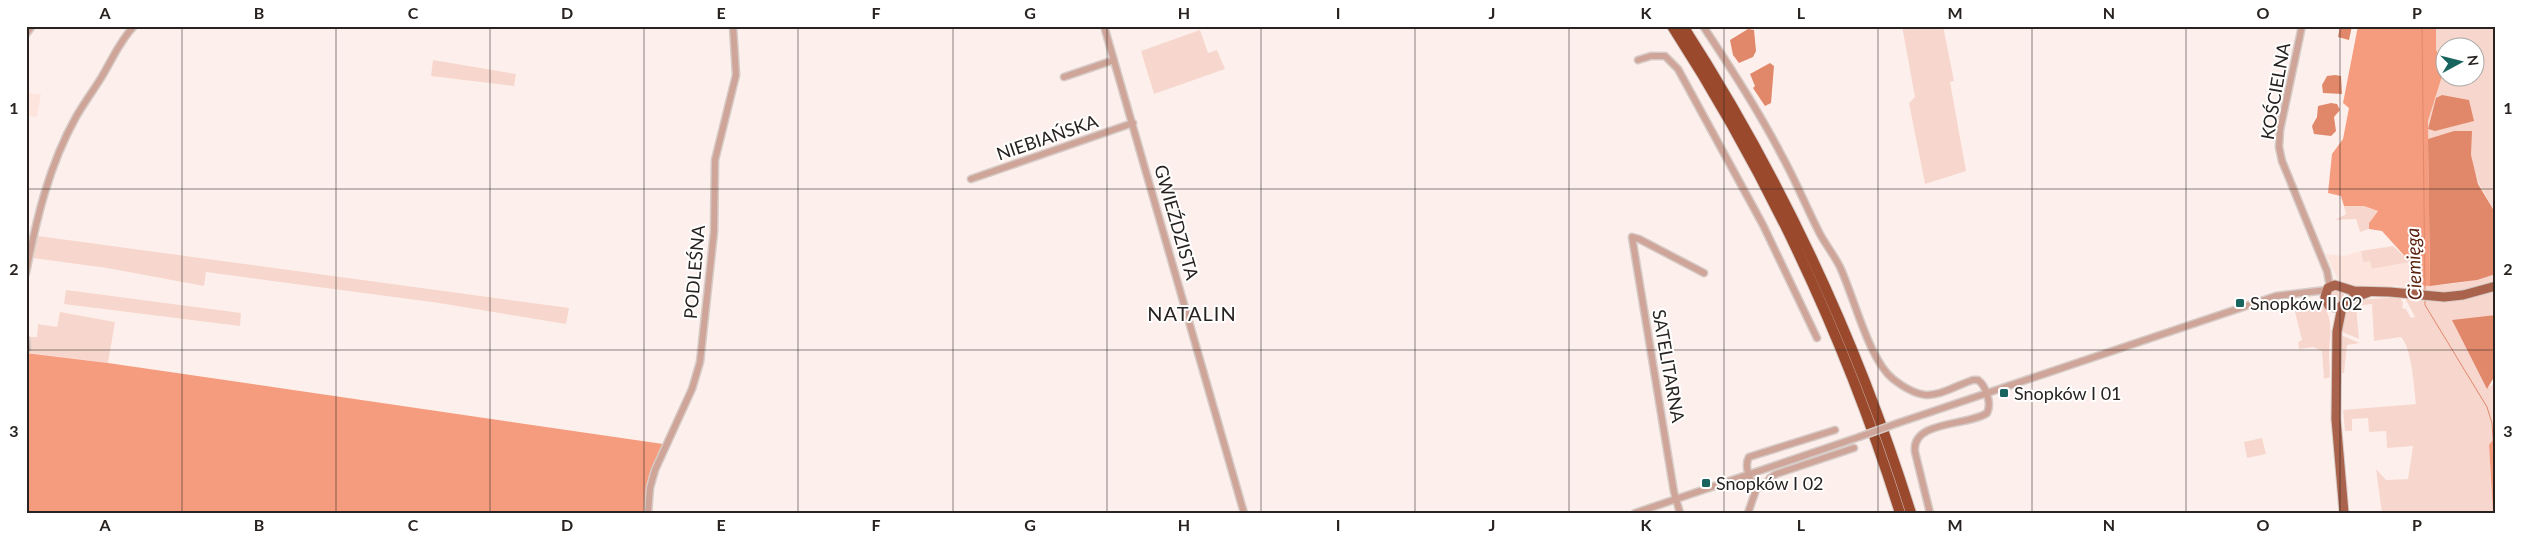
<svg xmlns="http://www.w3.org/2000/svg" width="2522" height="539" font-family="Lato,sans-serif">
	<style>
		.built { fill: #fde5de }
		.green { fill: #f7d7cd }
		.forest { fill: #f69c7e }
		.water { fill: #e1886b }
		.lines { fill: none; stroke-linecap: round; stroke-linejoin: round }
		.stream { stroke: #e1886b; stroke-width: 1 }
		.minor-casing { stroke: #d7cbc7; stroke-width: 9 }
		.major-casing { stroke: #d7cbc7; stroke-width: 11 }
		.highway-casing { stroke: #d7cbc7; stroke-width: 12 }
		.minor { stroke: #cea598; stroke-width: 6 }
		.major { stroke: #a9624b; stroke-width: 9 }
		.highway { stroke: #9a492d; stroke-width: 10 }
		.minor-bridge-casing { stroke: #d7cbc7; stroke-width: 9; stroke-linecap: butt }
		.minor-bridge { stroke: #cea598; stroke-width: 6 }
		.grid { fill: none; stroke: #282321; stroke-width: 1; stroke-opacity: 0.55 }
		.poi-dot { fill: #18655f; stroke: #fff; stroke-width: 2 }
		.labels { text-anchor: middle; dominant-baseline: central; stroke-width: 4; stroke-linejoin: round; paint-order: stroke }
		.street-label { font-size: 18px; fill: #282321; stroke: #fff }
		.poi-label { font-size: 18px; fill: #282321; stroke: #fff; text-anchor: start }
		.water-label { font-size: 19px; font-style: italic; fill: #5b2310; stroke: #fff }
		.quarter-label { font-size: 20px; letter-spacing: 1px; fill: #282321; stroke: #fff }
		.neatline { fill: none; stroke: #282321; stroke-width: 2 }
		.grid-label { font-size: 16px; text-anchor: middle; font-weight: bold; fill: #282321 }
	</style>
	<rect width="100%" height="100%" fill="#fdf0ec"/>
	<!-- built -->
	<path class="built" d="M26,93l15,1 -4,23 -11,-1z
		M2361,251l2,10 8,-1 2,9 37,-7 1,26 -15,-2 -39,3 -18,-8 -14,-27 19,2z"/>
	<!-- green -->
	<path class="green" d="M1902,26h41l11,55 -4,1 16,89 -41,13 -16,-81 6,-6z
		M2436,26h60v188l-17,-30 -9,-28 -42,-17v-18l16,-51v8h30v-30h-30v14l-8,-12z
		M1200,30l8,23 9,-3 8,19 -71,25 -13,-43z
		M433,60l83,14 -2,12 -83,-10z
		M2344,206h20l14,5 -9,12v6l-9,3 -4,-13 -21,1 11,-6z
		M38,236l531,72 -3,16 -127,-21 -233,-31 -2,14 -97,-18 -74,-10z
		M2393,246l17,16 -38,7 -2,-8 -7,1 -2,-11z
		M2496,274v100l-9,14 9,-6v54l-7,9 4,68h-111l-6,-44 10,11 22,-1 5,-33 -26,2 -1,-17 -17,1 -1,-14 -16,1v12h-7l-2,-21 73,-6c-2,-16 -4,-56 -15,-67l-27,4 -2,-37 -16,2 3,33 -19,-8 4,-20 12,-11 44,-3 3,6 -1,5 4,1 5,9 4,-1 -9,-17 1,-3 14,-5 -10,-4v-3c29,2 58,-2 85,-11z
		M2330 296a7 7 0 1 1 14 0a7 7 0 1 1-14 0Z
		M66,290l175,23 -1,13 -176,-22z
		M2306,299c31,6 24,30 23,54 0,8 1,17 1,24l-6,2 -2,-28 -9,-4 -14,2 -1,-7 4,-2 -10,-40z
		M60,312l55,10 -7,41 -78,-10 -3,-16h10l1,-13 19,3z
		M2343,336l17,7 -13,2 -3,28h-4v-36z
		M2262,438l4,16 -19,4 -3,-16z"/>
	<!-- forest -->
	<path class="forest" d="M2358,26h78v24l8,12v8l-16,51 2,165 -19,-1 -1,-23 -28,-31 -13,-2v-6l9,-12 -14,-5h-20l-3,-10 -13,-3 4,-39 11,-15 6,-31 -6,-5z
		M26,353l82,10 555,81 -11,28 -6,41h-620z
		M2496,436v77h-3l-4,-68z"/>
	<!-- water -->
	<path class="water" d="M2340,26h12l-3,14 -11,-3z
		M1748,29l6,1 2,21 -3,6 -14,6 -6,-8 -3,-15z
		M1770,63l4,3 -3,37 -6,3 -12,-18 2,-2 -5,-12z
		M2335,75l6,1 1,18 -19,-1 -1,-8 5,-9z
		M2442,95l27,5 5,21 -39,10 -7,-2 8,-31z
		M2331,103l6,1 3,6 -6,7 2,14 -5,5 -17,-2 -2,-8 5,-9 1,-11z
		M2454,131h18l-1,24 7,29 18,30v60l-19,6 -47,6 -2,-147z
		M2496,315v59l-9,15 -35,-69z"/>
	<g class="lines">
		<!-- stream -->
		<path class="stream" d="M2422,26l3,264
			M2425,299v6l62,102 5,16 4,60"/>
		<!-- minor casing -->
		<g class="minor-casing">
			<path id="minor" d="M1104,26l140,487
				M1703,26c28,42 56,85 79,130 14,25 25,53 38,78 6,11 14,21 20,33 14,30 29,93 53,112 36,28 45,13 80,1h5c8,6 14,24 9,33 -18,13 -76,7 -72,39l15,61
				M2302,26l-22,104 -1,17 3,14 45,110 3,16
				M26,34l6,-8
				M1638,60l13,-4h14l13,13 85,156 54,113
				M1064,77l50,-17
				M971,179l162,-56
				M26,273c10,-53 23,-108 50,-156 8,-14 17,-26 25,-39 11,-18 18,-36 33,-52
				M26,339l1,10
				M1898,423l378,-127 51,-6
				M1835,430l-86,27c-5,8 0,25 8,30h7l6,-9 6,-4 78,-26
				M648,513l2,-25 5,-18 37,-81 8,-27 14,-130 1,-72 21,-85 -3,-49
				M1635,513l224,-76
				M1680,513l-6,-21 -42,-255 7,2 65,34
				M1748,513l9,-26"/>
		</g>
		<!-- major casing -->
		<g class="major-casing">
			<path id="major" d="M2369,292l-21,8 -9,8 -10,-2 -4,-9 3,-9 7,-3 19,6 36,1 54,5 19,-2 33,-9
				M2342,307l-5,25 -1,87 8,94"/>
		</g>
		<!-- highway casing -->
		<g class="highway-casing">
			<path id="highway" d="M1672,26c98,152 174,315 228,487
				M1683,26c98,152 174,314 228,487"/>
		</g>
		<!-- minor -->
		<use href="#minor" class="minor"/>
		<!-- major -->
		<use href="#major" class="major"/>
		<!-- highway -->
		<use href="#highway" class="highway"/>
		<!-- minor-bridge casing -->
		<g class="minor-bridge-casing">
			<path id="minor-bridge" d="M1859,437l39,-14"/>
		</g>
		<!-- minor-bridge -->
		<use href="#minor-bridge" class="minor-bridge"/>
	</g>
	<!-- grid -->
	<path class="grid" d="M182,26v487M336,26v487M490,26v487M644,26v487M798,26v487M953,26v487M1107,26v487M1261,26v487M1415,26v487M1569,26v487M1724,26v487M1878,26v487M2032,26v487M2186,26v487M2340,26v487M26,189h2470M26,350h2470"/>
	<!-- markers -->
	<g class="poi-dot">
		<rect x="2235" y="298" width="10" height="10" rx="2.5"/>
		<rect x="1999" y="388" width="10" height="10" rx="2.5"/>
		<rect x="1701" y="478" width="10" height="10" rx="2.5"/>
	</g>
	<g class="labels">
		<!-- street labels -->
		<g class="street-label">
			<text transform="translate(2275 91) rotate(-80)">KOŚCIELNA</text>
			<text transform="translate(1047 137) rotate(-19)">NIEBIAŃSKA</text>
			<text transform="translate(1177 222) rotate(74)">GWIEŹDZISTA</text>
			<text transform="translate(694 272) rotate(-85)">PODLEŚNA</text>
			<text transform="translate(1669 366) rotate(80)">SATELITARNA</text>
		</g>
		<!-- poi labels -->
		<g class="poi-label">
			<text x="2250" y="303">Snopków II 02</text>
			<text x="2014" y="393">Snopków I 01</text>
			<text x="1716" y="483">Snopków I 02</text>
		</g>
		<!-- water labels -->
		<g class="water-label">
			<text transform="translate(2413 264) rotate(-92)">Ciemięga</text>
		</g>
		<!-- quarter labels -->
		<g class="quarter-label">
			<text x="1192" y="313">NATALIN</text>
		</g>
	</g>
	<!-- border -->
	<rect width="2522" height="539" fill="none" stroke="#ffffff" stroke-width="55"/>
	<!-- north arrow -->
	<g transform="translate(2460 62) rotate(83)"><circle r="24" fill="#ffffff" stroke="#a9a7a6"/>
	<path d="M0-4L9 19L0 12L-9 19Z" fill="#18655f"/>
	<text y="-8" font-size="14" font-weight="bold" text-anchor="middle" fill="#282321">N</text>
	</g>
	<rect x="28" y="28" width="2466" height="484" class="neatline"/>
	<g class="grid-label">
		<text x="105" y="19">A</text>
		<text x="259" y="19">B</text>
		<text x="413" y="19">C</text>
		<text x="567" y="19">D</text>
		<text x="721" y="19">E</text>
		<text x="876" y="19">F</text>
		<text x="1030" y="19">G</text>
		<text x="1184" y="19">H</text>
		<text x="1338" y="19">I</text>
		<text x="1492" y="19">J</text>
		<text x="1646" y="19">K</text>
		<text x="1801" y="19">L</text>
		<text x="1955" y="19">M</text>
		<text x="2109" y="19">N</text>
		<text x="2263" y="19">O</text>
		<text x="2417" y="19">P</text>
		<text x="14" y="114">1</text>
		<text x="2508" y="114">1</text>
		<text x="14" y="275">2</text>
		<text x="2508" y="275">2</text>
		<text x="14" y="437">3</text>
		<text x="2508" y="437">3</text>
		<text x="105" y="531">A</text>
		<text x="259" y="531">B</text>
		<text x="413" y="531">C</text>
		<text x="567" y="531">D</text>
		<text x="721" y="531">E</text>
		<text x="876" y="531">F</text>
		<text x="1030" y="531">G</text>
		<text x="1184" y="531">H</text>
		<text x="1338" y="531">I</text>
		<text x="1492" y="531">J</text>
		<text x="1646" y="531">K</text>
		<text x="1801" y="531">L</text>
		<text x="1955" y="531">M</text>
		<text x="2109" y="531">N</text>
		<text x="2263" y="531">O</text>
		<text x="2417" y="531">P</text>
	</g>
</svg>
